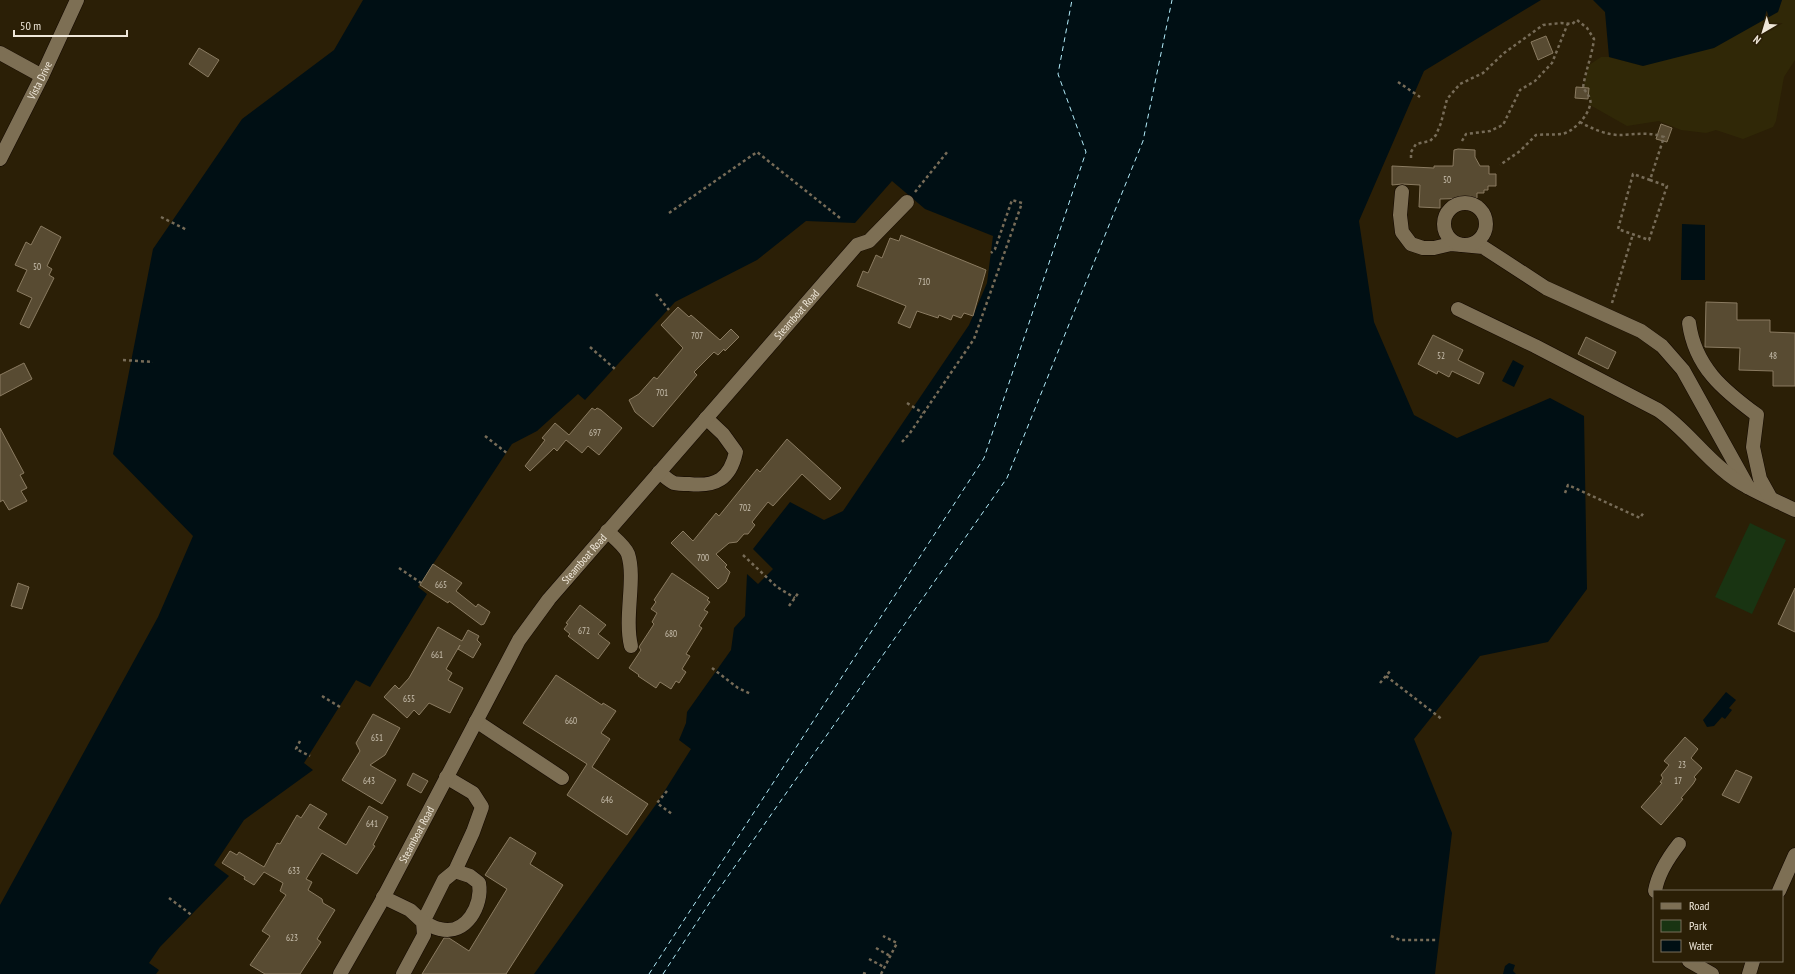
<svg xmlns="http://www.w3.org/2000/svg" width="1795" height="974" font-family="'PT Sans Narrow',sans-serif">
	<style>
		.green { fill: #193412 }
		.sand { fill: #302807 }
		.water { fill: #000f14 }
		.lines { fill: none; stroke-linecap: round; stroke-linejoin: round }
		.ferry { stroke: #b3edfb; stroke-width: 1; stroke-dasharray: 5 4; stroke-linecap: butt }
		.building { fill: #584b32; stroke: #8a7b61 }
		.minor-casing { stroke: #130800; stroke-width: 15 }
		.path { stroke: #776c58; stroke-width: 2.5; stroke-dasharray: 3 3; stroke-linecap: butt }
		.minor { stroke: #7d6f54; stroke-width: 14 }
		.labels { text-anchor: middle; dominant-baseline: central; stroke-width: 4; stroke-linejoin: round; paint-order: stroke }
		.number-label { font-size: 9px; fill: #c9c0af }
		.street-label { font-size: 11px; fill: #efe7d9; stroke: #2b1f06 }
	</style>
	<rect width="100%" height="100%" fill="#2b1f06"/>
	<!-- green -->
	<path class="green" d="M1750,523l36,17 -34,74 -37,-17z"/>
	<!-- sand -->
	<path class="sand" d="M1782,0h13v60l-11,17 -8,44 -3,6 -30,12 -27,-9 -10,3 -25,-3 -22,-9 -32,5 -37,-21v-8l-7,-9 6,-23 12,-8h8l34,9 135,-54z"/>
	<!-- water -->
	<path class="water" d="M363,0h1178l-117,71 -65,150 15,101 40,93 43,23 93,-40 34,18 3,173 -39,53 -68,14 -66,83 38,94 -17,141h-901l123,-171 34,-54 -12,-9 7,-17 1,-11 44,-62 3,-22 11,-12 2,-42 11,10 15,-15 -20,-20 37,-47 34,18 19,-9 126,-186 18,-42 6,-47 -68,-27 -33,-28 -37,42 -49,-2 -49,39 -82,42 -90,98 -7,-6 -41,37 -25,13 -94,143 9,7 -57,93 -14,-7 -52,83 9,7 -69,50 -30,45 15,11 -69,71 -11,16 10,7 -3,4h-156v-69l158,-288 35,-81 -80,-82 40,-205 89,-130 92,-69z
		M1593,0h189l-4,12 -64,36 -71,18 -34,-9 -4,-45z
		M1682,224l23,1v55h-24z
		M1513,360l11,6 -10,21 -12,-6z
		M1726,692l10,8 -7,8 3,2 -7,9 -3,-2 -8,9 -7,1 -4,-7z
		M1509,963l6,2 -2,6 3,3h-13l2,-8z"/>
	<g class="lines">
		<!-- ferry -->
		<path class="ferry" d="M649,974l335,-516 102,-306 -28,-78 14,-74
			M663,974l49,-75 295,-421 136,-337 29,-141"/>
	</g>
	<!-- building -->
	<path class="building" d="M1546,36l7,17 -15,7 -7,-18z
		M199,48l20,12 -11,17 -19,-13z
		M1576,87l13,1 -1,11 -13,-1z
		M1661,124l11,4 -5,14 -11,-3z
		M1458,149l17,1v7l5,9h9v8h7v12h-8v4h-4v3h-7v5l-37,1v9l-21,-1 1,-22 -18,-1 -10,1v-19l42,2v-2h19l1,-16z
		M41,226l20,11 -14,29 5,3 -3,6 5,3 -25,50 -9,-4 12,-26 -15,-7 10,-21 -12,-5 11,-23 5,3z
		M901,235l85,35 -13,46 -9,-3 -3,5 -8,-3 -2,5 -12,-5 -1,3 -21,-7 -7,17 -12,-5 8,-17 -49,-20 6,-15 5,2 8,-18 6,3 8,-20 9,3z
		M1706,302l31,1v17h33v12l25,1v53h-22v-15l-34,-1 1,-22 -35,-1z
		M678,307l11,10 2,-2 29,25 11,-11 8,8 -14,14 -1,-2 -6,6 -4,-3 -20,20 3,3 -44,52 -18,-15 -6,-12 10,-6 15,-17 3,2 26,-31 -22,-23z
		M1433,335l30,15 -5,10 26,13 -5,11 -27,-13 -3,6 -11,-6 -1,3 -19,-10z
		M1586,337l30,15 -8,17 -30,-15z
		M24,363l8,16 -32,17v-21z
		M592,408l3,2 2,-2 4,2 21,18 -23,27 -11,-9 -6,7 -16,-13 -9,11 -3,-3 -24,23 -5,-5 20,-26 -3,-2 13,-15 14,12z
		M0,428l24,45 -4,2 7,13 -6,3 6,10 -18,9 -6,-10 -3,2z
		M787,439l54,49 -11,12 -28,-26 -29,32 -5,-4 -16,20 3,3 -7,9h-4l-7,8 -8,1 -13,11 11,11 -2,2 5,5 -4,10 -8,7 -47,-46 12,-12 10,10 23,-28 3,3 38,-47 3,3z
		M433,564l29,19 -6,8 20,16 2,-3 12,8 -6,12 -3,1 -32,-24 -1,2 -28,-18z
		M672,573l37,25 -2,2 3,2 -6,8 4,2 -9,14 3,2 -16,26 4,2 -8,13 4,3 -7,11 -3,-2 -5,8 -11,-7 -4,6 -18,-12 1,-1 -10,-7 12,-18 -2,-3 15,-23 -2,-2 5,-9 -6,-4 5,-7 -2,-2z
		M18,583l11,4 -7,22 -11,-3z
		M1795,588v44l-17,-8z
		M580,605l26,20 -8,9 12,9 -12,16 -30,-23 2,-2 -6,-5 4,-5 -2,-1z
		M438,627l24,14 6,-11 11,6 -2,4 4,4 -8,14 -15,-9 2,-4 -14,24 6,4 -4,7 15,8 -13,25 -21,-10 -10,12 -5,-5 -7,8 -23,-21 11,-12 4,4 10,-11z
		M556,675l46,30 1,-2 13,8 -15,22 9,6 -18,28 56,37 -21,31 -60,-40 20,-31 -64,-41z
		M373,714l27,14 -15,27 -15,10 26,15 -14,24 -40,-24 18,-29 -4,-8z
		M1685,737l13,12 -7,9 11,10 -8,9 2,2 -3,5 -12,14 2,1 -22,26 -20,-18 21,-24 -2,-1 3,-4 -2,-3 8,-10 -5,-4z
		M1736,770l16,7 -13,26 -17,-8z
		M413,773l15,8 -7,12 -14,-8z
		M310,804l17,10 -9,14 28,17 23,-39 19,11 -15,28 2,1 -18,28 -35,-21 -16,26 6,3 -4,8 14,9 1,4 12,7 -18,29 4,3 -21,32h-35l-15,-9 20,-29 -8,-5 24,-36 -6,-4 3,-8 -19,-11 -10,13 -10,-6 1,-2 -23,-14 8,-12 7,4 2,-3 25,15 13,-24 3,1 17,-29 4,3z
		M510,837l26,16 -6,11 33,21 -57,89h-84l22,-36h5l20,13 38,-62 -22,-14z"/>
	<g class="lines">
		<!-- minor casing -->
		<g class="minor-casing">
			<g id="minor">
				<path d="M0,53l42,23"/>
				<path id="s1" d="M0,159l42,-83 35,-76"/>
				<path d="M1402,192l-2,23 2,17 9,12 12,4h11l17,-4 32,3 63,41 95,43 21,15 21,24 65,117"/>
				<circle cx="1465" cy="224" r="21"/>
				<path d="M1458,309l77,37 123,64c25,17 42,41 65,60 20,18 48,28 72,40"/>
				<path d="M1689,323c6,44 34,67 68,92l-4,32 7,32 10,18"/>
				<path d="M659,472c4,3 10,9 15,11 4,1 10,1 15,1 27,3 41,-5 47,-32l-13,-18 -17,-16"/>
				<path d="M607,531c6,6 18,15 21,23 8,25 -4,62 3,92"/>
				<path d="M476,721l86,57"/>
				<path d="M446,777l27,16 9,14 -9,25 -18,39"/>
				<path d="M455,871l15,5 9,7c4,22 -13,53 -39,46 -6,-1 -12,-5 -17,-7l21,-42z"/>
				<path d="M1655,891c3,-18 13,-33 24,-47"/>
				<path d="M1779,891l16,-36"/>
				<path d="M383,897l27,13 13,12 1,13 -21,39"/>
				<path d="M1689,961l23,13"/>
				<path id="s2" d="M340,974l40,-70 139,-264 30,-41 308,-354 12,-4 38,-39"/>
				<path d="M1749,974l4,-13"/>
			</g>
		</g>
		<!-- path -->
		<path class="path" d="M1398,82l22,15
			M1580,122c12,7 29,14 43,13 14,-1 27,-3 41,2l-14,43 -17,-6 -15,55 31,11 18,-54 -17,-6
			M1462,141l4,-7 24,-3 13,-6 17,-35 15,-9 17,-18 16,-40
			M1411,158v-6l5,-8 14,-3 6,-6 5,-12 6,-24 13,-15 23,-11 21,-20 39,-28 18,-2 11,1 5,-4 10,8 7,11c-2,17 -9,33 -11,49 4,5 9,11 7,17 -2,11 -17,27 -28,29 -9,1 -17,0 -26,1l-16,16 -20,14
			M915,192l33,-41
			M669,213l88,-61 83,66
			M161,217l26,13
			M656,294l13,16
			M1612,303l21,-69
			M590,347l25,22
			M123,360l30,2
			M907,403l16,10
			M485,436l23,18
			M902,442l8,-9 64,-94 48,-136 -10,-3 -17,49 -4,4
			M1565,493l3,-8 72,33 4,-6
			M743,555l34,32 18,11
			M399,568l22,15
			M789,606l10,-14
			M712,668l26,20 13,6
			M1386,676l57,44
			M1380,683l11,-13
			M322,696l18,11
			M300,741l-4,8 14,7
			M667,791l-10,12 15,11
			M169,898l24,18
			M1391,936l9,4h38
			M876,948l14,8
			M869,959l15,8
			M863,973l3,1
			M881,974l16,-31 -14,-7"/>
		<!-- minor -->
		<use href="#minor" class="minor"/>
	</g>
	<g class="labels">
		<!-- number labels -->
		<g class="number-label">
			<text x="1447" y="179">50</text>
			<text x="37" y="266">50</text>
			<text x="924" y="281">710</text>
			<text x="697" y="335">707</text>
			<text x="1441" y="355">52</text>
			<text x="1773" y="355">48</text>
			<text x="662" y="392">701</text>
			<text x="595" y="432">697</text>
			<text x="745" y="507">702</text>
			<text x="703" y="557">700</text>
			<text x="441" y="584">665</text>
			<text x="584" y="630">672</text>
			<text x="671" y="633">680</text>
			<text x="437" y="654">661</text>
			<text x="409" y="698">655</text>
			<text x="571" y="720">660</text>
			<text x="377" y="737">651</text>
			<text x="1682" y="764">23</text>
			<text x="369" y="780">643</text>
			<text x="1678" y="780">17</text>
			<text x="607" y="799">646</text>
			<text x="372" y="823">641</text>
			<text x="294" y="870">633</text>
			<text x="292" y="937">623</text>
		</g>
		<!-- street labels -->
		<g class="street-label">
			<text stroke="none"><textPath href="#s1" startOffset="88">Vista Drive</textPath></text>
			<text stroke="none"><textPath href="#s2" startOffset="807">Steamboat Road</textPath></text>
			<text stroke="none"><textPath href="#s2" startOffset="483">Steamboat Road</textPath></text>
			<text stroke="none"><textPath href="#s2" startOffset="159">Steamboat Road</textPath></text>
		</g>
	</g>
	<!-- legend -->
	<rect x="1653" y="890" width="130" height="72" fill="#2b1f06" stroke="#796f5a"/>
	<rect x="1661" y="903" width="20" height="6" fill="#7d6f54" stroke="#796f5a"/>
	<text x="1689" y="910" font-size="12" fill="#efe7d9">Road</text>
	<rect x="1661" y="920" width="20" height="12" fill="#193412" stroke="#796f5a"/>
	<text x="1689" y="930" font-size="12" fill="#efe7d9">Park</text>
	<rect x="1661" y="940" width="20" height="12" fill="#000f14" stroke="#796f5a"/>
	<text x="1689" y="950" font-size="12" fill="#efe7d9">Water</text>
	<!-- north arrow -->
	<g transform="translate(1763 32) rotate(218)" stroke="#2b1f06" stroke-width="3" paint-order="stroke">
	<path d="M0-3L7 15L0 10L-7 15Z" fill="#efe7d9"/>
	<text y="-6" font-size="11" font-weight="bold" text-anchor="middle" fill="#efe7d9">N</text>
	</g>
	<!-- scale -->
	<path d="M14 30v6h113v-6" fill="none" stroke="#efe7d9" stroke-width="2"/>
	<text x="20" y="30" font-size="12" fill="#efe7d9" stroke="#2b1f06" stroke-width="3" paint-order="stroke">50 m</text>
</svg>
